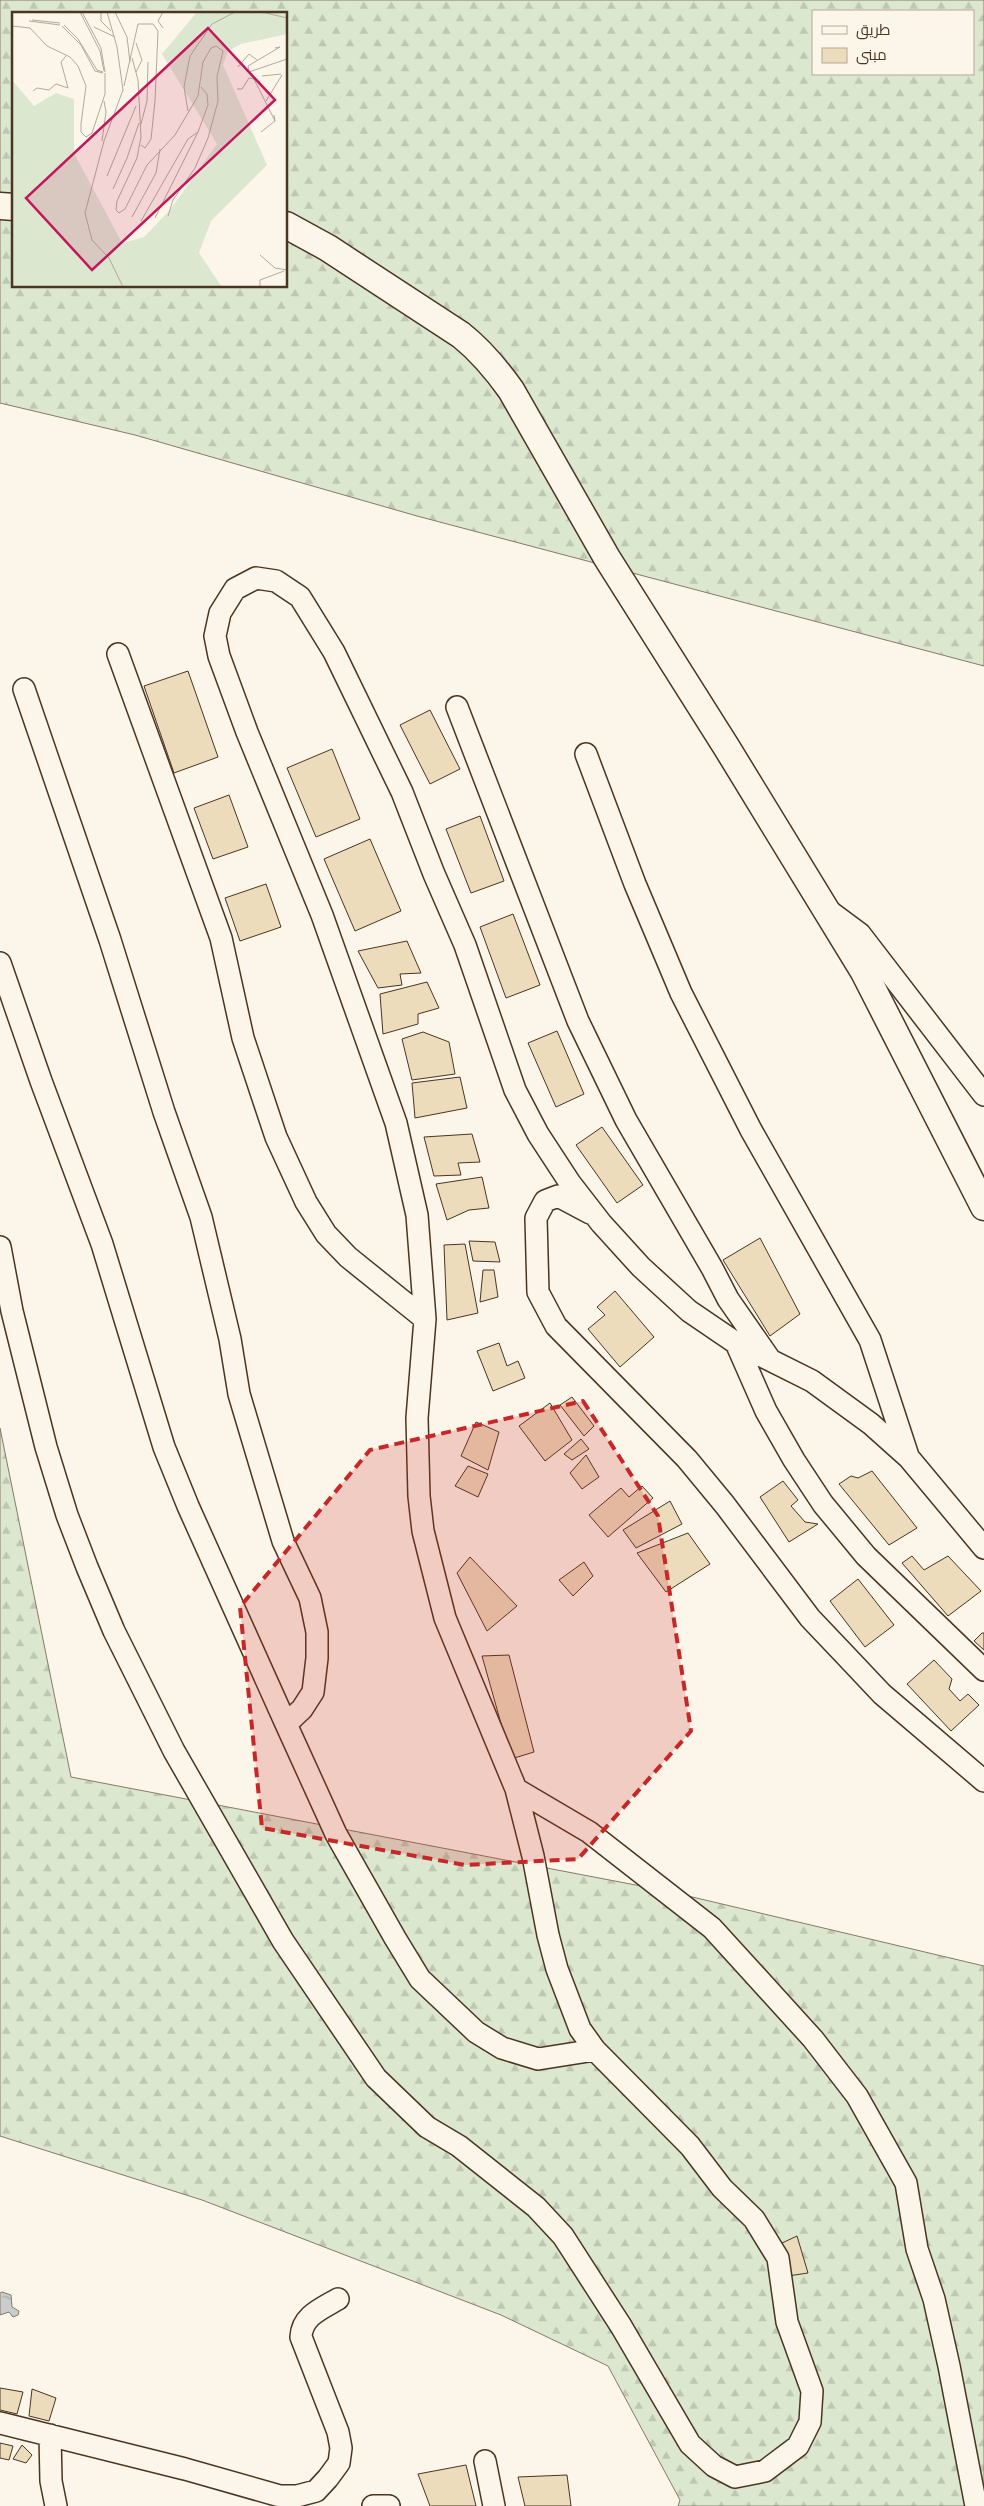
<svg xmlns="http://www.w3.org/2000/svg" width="984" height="2506" font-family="'Noto Serif',Cairo,serif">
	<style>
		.forest { fill: url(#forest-firs); stroke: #887966; fill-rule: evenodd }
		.water { fill: url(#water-ripples); stroke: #887966 }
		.building { fill: #ecdcbc; stroke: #4a3520 }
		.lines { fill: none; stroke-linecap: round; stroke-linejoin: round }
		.minor-casing { stroke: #4a3520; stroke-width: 24 }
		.major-casing { stroke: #4a3520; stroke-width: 29 }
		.minor { stroke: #fbf6e9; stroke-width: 21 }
		.major { stroke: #fbf6e9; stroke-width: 26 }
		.marked { fill: #c62828; fill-opacity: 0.2; stroke: #c62828; stroke-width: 4; stroke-dasharray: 10 6; stroke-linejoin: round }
		.inset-road { fill: none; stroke: #b4a999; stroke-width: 1 }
		.view { fill: #c2185b; fill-opacity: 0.15; stroke: #c2185b; stroke-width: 2.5 }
		.inset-edge { fill: none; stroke: #4a3520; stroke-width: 2.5 }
	</style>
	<defs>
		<pattern id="forest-firs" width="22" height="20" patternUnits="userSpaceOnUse" patternTransform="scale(1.25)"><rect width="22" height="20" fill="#dce7d0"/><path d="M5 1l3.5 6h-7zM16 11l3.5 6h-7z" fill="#bec7b2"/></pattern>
		<pattern id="water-ripples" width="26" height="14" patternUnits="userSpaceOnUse" patternTransform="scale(1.25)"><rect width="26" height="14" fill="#c9cecd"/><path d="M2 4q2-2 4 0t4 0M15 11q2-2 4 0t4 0" fill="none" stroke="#a5a8a6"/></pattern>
	</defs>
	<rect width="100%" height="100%" fill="#fbf6e9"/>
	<!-- forest -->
	<path class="forest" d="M0,0h984v666l-567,-150 -282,-81 -135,-32zM813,11h160v63h-160zM14,14h272v272h-272z
		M0,1428l71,349 596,114 317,75v540h-306l2,-6 -72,-134 -107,-51 -299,-115 -202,-64z"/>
	<!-- water -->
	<path class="water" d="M2,2292l9,3 1,12 7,4 -1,4 -5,2 -4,-5 -9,3v-22z"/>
	<!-- building -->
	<path class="building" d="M188,671l30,86 -44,16 -30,-87z
		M430,710l30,59 -30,15 -30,-59z
		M332,749l28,70 -44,18 -29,-69z
		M229,795l19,52 -35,12 -19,-51z
		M480,816l24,65 -33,12 -25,-64z
		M370,839l31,72 -46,20 -31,-72z
		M266,884l15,43 -41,14 -15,-43z
		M513,914l27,71 -34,13 -26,-71z
		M407,941l14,32 -21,1 2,11 -24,3 -20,-37z
		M427,982l12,26 -21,6v10l-35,10 -3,-40z
		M557,1031l27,63 -28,13 -28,-64z
		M423,1032l26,10 6,32 -43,6 -10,-41z
		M460,1077l7,31 -52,10 -3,-35z
		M602,1127l41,58 -26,18 -41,-58z
		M472,1134l8,28 -22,1 3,12 -27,1 -10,-39z
		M482,1177l7,31 -20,2 -22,10 -11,-36z
		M760,1238l40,76 -30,22 -47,-76z
		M469,1241l26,1 5,20 -27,-1z
		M465,1244l13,69 -31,7 -3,-75z
		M483,1270h11l4,27 -18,5z
		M615,1291l39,46 -34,30 -32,-38 17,-14 -8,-8z
		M499,1343l8,23 11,-5 7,17 -32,13 -16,-40z
		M572,1397l22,29 -10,10 -24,-31z
		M550,1403l22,37 -27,21 -26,-35z
		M476,1422l23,10 -11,38 -27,-14z
		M581,1439l8,10 -17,11 -8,-6z
		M586,1455l13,22 -17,12 -12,-16z
		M468,1466l20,8 -10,23 -23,-11z
		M872,1471l45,57 -28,17 -50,-61 12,-8 7,2z
		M783,1481l15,19 -7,6 14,16 13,2 -29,18 -29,-45z
		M642,1486l11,12 -45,39 -19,-22 32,-27 8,9z
		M670,1501l12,23 -46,24 -13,-18z
		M688,1533l22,31 -44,28 -29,-39z
		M912,1556l12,14 24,-14 33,35 -33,25 -46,-53z
		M470,1557l47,49 -30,25 -30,-58z
		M584,1562l9,14 -20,20 -14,-16z
		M858,1579l36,46 -29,22 -35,-46z
		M982,1633h2v17l-10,-9z
		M509,1655l25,97 -23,7 -29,-103z
		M934,1660l18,19 -3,10 11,12 8,-7 11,11 -28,26 -44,-47z
		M797,2236l11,37 -20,3 -6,-33z
		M0,2388l23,4 -6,22 -17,-4z
		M32,2389l24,9 -7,23 -20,-5z
		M0,2443l13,3 -4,14 -9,-2z
		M22,2445l10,10 -6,8 -13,-4z
		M466,2465l10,41h-46l-12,-32z
		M567,2475l4,31h-46l-7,-29z"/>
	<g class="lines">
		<!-- minor casing -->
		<g class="minor-casing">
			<path id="minor" d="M118,654l103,284 22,100 33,99 30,65 20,32 22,23 77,62
				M24,689l86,251 54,172 37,105 29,122 9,55 44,147 27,57 7,34v26l-4,34 -11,17 -16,15 50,110 59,104 25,41 56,53 26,16 36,11 57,-9
				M457,707l121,314 48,99 86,148 16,31 41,59
				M586,754l49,130 46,109 70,137 119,210 38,116
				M829,911l31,23 124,161
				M0,963l41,118 61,163 62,203 24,59 98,218
				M590,1213l-32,-17 -13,5 -9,17 2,74 18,34 131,133 38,46 85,113 38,40 34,36 102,87
				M0,1247l12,64 34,136 21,68 20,52 27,64 60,120 109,190 93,137 51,49 32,19 77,61 27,29 58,90 69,118 24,22 21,11 30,-6 33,-25 12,-24 2,-31 -25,-69 -9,-64 -24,-39 -32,-31 -32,-42 -95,-96 -15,-21 -23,-60 -9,-34 -15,-79 -17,-67 -71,-171 -22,-87 -4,-35 -2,-78 8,-99 -8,-104 -21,-92 -74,-208 -75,-183 -28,-76 -4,-20 5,-23 15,-24 21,-11 20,3 24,16 34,55 68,140 32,82 31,71 50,145 23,44 32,49 31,40 40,44 48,44 47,32 76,38 59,43 38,34 75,90
				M736,1343l30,68 28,49 29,44 43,52 118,114
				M516,1789l73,43 123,96 101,111 44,57 49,87 11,66 17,50 15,67 27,140
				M0,2423l185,46 95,27h17l19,-5 12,-13 11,-15 2,-15 -3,-16 -37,-95c1,-21 20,-28 37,-38
				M50,2435l1,46 5,25
				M485,2461l9,45
				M373,2506h16"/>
		</g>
		<!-- major casing -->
		<g class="major-casing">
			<path id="major" d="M0,206l14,1
				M286,225l42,23 133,87c20,16 35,34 50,55l96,168 120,190 137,224 120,235"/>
		</g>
		<!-- minor -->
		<use href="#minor" class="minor"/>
		<!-- major -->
		<use href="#major" class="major"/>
	</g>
	<!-- marked area -->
	<path class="marked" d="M583,1401l75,115 33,215 -113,128 -113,6 -203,-37 -22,-221 130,-157z"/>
	<!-- overview -->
	<g transform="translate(12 12)">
		<rect width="275" height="275" fill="#fbf6e9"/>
		<path d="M185,0h90v22l-46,10 -13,7 -5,14 44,100 -56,56 -12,32 23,34h-210v-207l22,26 22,-13 18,6v54l48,90 22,-6 26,-27 47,-66 -55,-90z" fill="#dce7d0"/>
		<path class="inset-road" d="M68,0l20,39 4,20M70,0l19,36 4,24M89,0v9l10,10M95,0l10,35 6,43 -19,51 -19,72 7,27 17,18 14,29M103,0l12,25 3,25M151,0l-5,9 5,7M250,0l25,6M20,8l28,3M17,9l31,4M52,13l14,14 19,31 6,2M0,14l18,2 17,18 23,11 8,9 8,20 -5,38v8l5,5 6,-4 13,-39v-21M50,14l19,19 14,26 8,2M82,15l21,10M124,31l6,17 -6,12M263,36l5,-1 -32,19 1,6 38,-13M120,46l6,22 3,57 -4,21 -20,43 -1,9 3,3 6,-4 22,-44 28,-30 23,-39 5,-34 8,-14 5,-2 7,5 -6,26 1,24 -10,37 -13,30 -22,32 -5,16M226,55l11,-13 8,6M250,64l19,-2M112,74l14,-62h15l5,7 -3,70 -4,38 -6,9 -4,-3M225,77h5l7,-11 5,1 21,42 -1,-6M21,79l4,-3 12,2 7,-6 12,4 -7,-26 5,-6M254,89l16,-26M176,99l-4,-24 6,-31 22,-32 23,-12M129,112l6,-23 1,-39M249,120l14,-11M90,129l4,-29 -2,-11M95,164l29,-70M101,177l14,-31 12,-35M120,205l24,-44 4,-24M143,206l43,-86M129,209l47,-82 10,-7 10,-27 -1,-11 -6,-7M248,243l15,13 12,2M248,275v-7l24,-9"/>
		<path class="view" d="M196,16l67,72 -183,170 -66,-72z"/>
		<rect width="275" height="275" class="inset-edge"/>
	</g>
	<!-- legend -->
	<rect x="812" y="10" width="162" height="65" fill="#fbf6e9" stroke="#b4a999"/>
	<rect x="822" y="26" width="25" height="8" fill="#fbf6e9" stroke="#b4a999"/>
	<text x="856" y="35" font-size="15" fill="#4a3520">طريق</text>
	<rect x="822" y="48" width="25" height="15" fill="#ecdcbc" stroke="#b4a999"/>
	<text x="856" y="60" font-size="15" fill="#4a3520">مبنى</text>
</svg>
